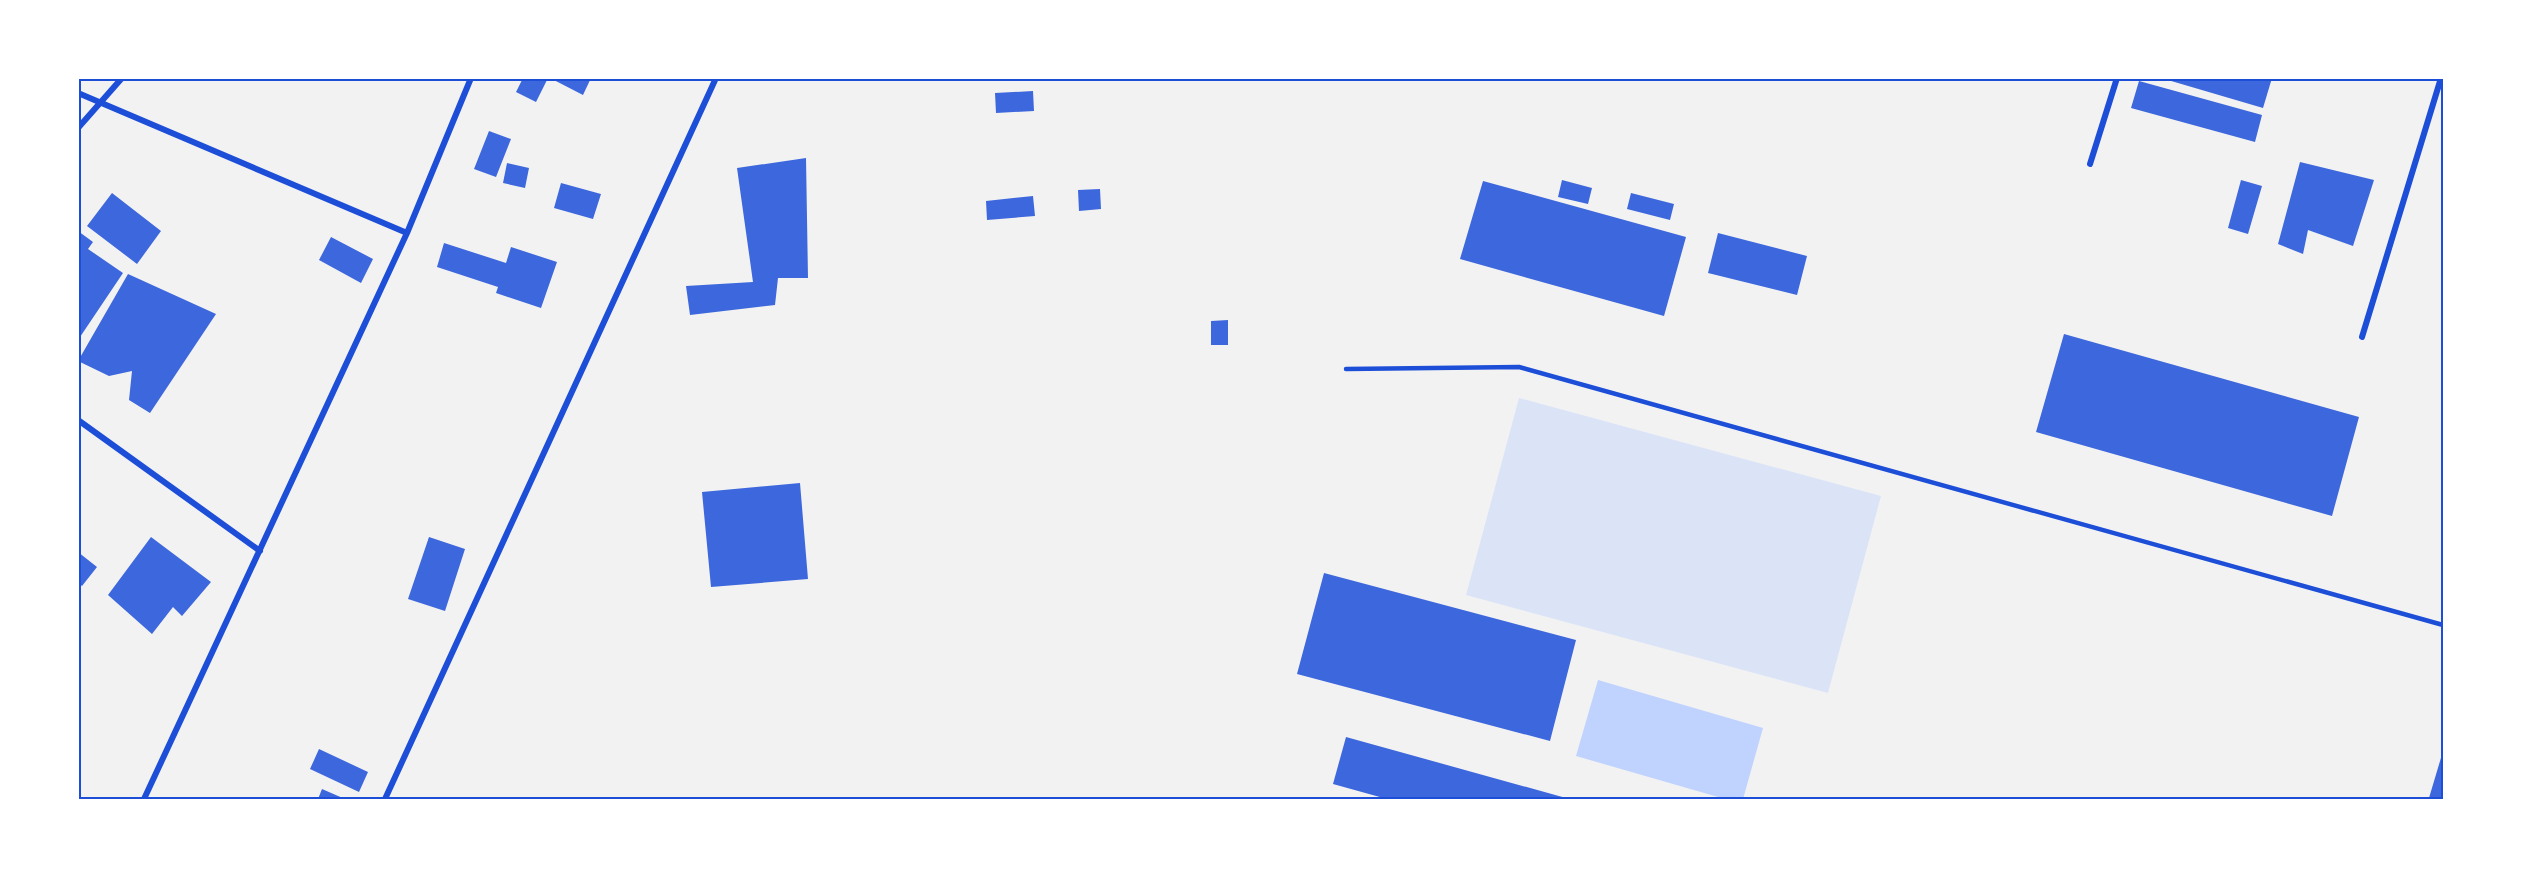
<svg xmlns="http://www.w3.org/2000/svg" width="2521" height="877" font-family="Lora,serif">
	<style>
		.green { fill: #dbe4f7 }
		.water { fill: #bfd3fe }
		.building { fill: #3d67dc }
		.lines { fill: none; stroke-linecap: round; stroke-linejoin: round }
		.service { stroke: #1d4ed8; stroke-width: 4.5 }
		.minor { stroke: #1d4ed8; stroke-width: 6 }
		.neatline { fill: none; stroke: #1d4ed8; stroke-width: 2 }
	</style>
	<rect width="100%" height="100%" fill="#f2f2f2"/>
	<!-- green -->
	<path class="green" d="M1519,398l362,98 -53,197 -362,-98z"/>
	<!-- water -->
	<path class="water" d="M1598,680l165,48 -20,71h-18l-149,-43z"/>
	<!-- building -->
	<path class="building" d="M523,78h25l-12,24 -20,-10z
		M550,78h41l-8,17z
		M2161,78h111l-9,30z
		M2139,81l123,34 -7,27 -124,-34z
		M1033,91l1,20 -38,2 -1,-20z
		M489,131l22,8 -15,38 -22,-8z
		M806,158l2,120h-30l-3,27 -85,10 -4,-29 67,-4 -16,-114z
		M2300,162l74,18 -21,66 -45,-16 -5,24 -25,-10z
		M507,163l22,5 -4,20 -22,-5z
		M1562,180l30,8 -4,16 -30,-7z
		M2241,180l21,6 -14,48 -20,-6z
		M1483,181l203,56 -22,79 -204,-57z
		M561,183l40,11 -8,25 -39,-11z
		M1100,189l1,20 -22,2 -1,-21z
		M112,193l49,38 -24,33 -50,-38z
		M1631,193l43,11 -4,16 -43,-11z
		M1033,196l2,20 -48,4 -1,-19z
		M78,231l15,11 -5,7 35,24 -45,67z
		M1718,233l89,23 -10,39 -89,-22z
		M331,237l42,22 -12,24 -42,-23z
		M444,243l62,20 5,-16 46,15 -16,46 -45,-15 2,-6 -61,-20z
		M128,274l88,40 -66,99 -21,-13 3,-29 -23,5 -31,-15z
		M1228,320v25h-17v-24z
		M2064,334l295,83 -27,99 -296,-84z
		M800,483l8,96 -97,8 -9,-95z
		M151,537l60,45 -29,34 -9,-9 -21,27 -44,-39z
		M429,537l36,12 -20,62 -37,-12z
		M78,552l19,15 -15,19 -4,-3z
		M1324,573l252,67 -26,101 -253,-67z
		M1346,737l220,61v1h-179l-54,-15z
		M319,749l49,23 -9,20 -49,-23z
		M2443,751v48h-10l-4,-1z
		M322,789l23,10h-27z"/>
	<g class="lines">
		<!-- service -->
		<path class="service" d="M1346,369l173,-2 924,258"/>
		<!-- minor -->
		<path class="minor" d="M78,93l329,140
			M78,128l44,-50
			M2090,164l27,-86
			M2362,337l79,-259
			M78,420l182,131
			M144,799l263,-566 64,-155
			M385,799l331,-721"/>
	</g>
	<!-- border -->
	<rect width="2521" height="877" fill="none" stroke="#ffffff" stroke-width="159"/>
	<rect x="80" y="80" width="2362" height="718" class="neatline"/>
</svg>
